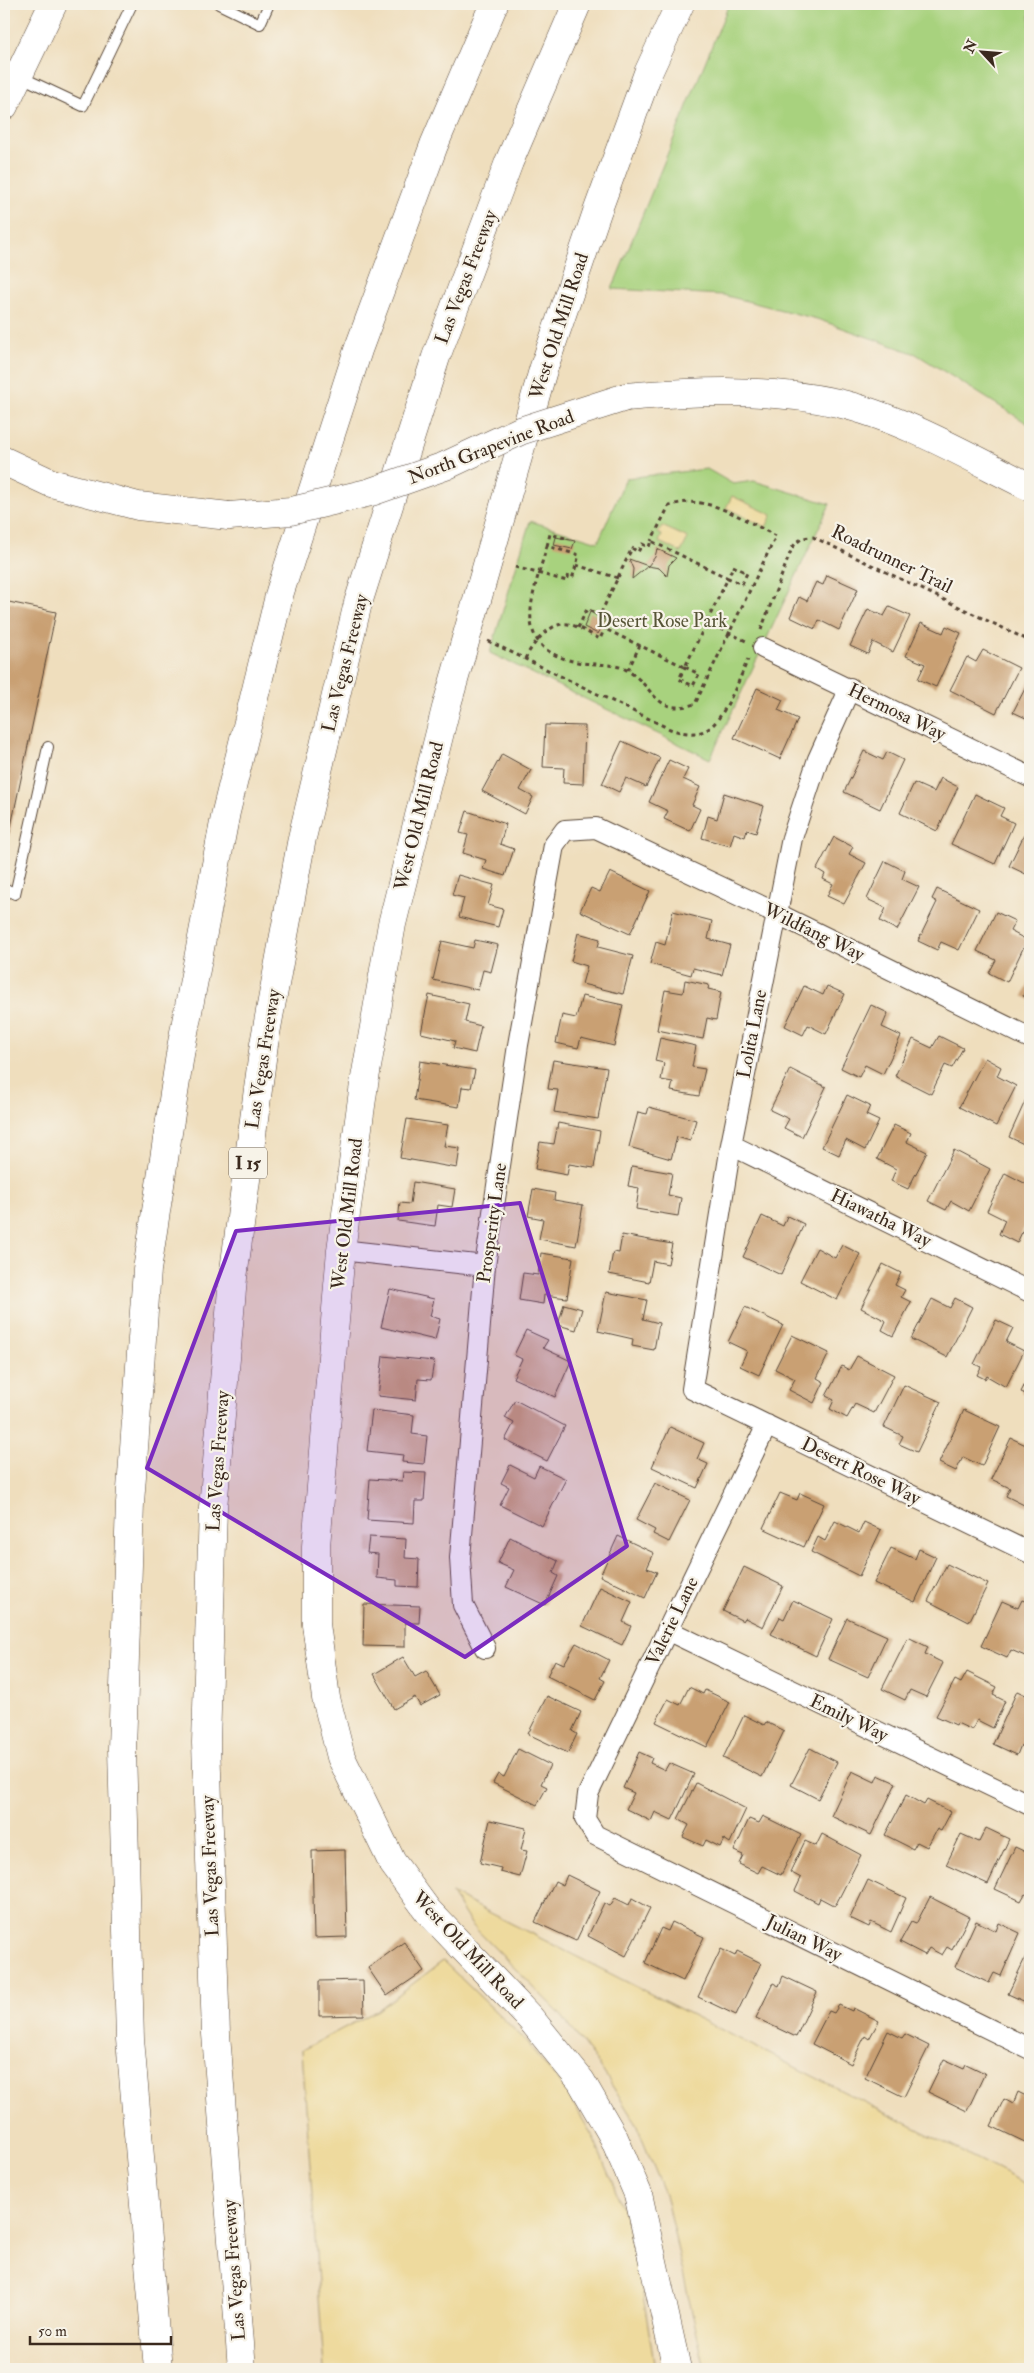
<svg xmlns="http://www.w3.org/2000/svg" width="1034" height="2373" font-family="'IM FELL Double Pica',serif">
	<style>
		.green { fill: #a8d27e; stroke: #727e4e }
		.sand { fill: #eeda9e; stroke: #94825e }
		.building { fill: #c9a073 }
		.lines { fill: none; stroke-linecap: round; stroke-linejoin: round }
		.lane-casing { stroke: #564536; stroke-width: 12 }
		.street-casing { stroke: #564536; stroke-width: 22 }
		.secondary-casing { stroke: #564536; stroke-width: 29 }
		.highway-casing { stroke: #564536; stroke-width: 29 }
		.path { stroke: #564536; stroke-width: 3; stroke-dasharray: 4 4; stroke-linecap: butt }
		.lane { stroke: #fff; stroke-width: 10 }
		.street { stroke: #fff; stroke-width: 20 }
		.secondary { stroke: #fff; stroke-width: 28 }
		.highway { stroke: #fff; stroke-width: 28 }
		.secondary-bridge-casing { stroke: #564536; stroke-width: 29; stroke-linecap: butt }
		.secondary-bridge { stroke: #fff; stroke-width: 28 }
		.marked { fill: #7b2cbf; fill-opacity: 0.2; stroke: #7b2cbf; stroke-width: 4; stroke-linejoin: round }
		.labels { text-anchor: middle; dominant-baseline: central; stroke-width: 4.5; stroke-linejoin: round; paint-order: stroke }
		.shield { fill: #f7f3e8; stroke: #73665b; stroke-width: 1 }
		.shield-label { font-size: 18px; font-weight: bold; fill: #3b2a1e }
		.street-label { font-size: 19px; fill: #3b2a1e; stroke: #f7f3e8 }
		.park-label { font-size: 19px; fill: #565436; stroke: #f7f3e8 }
	</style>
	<rect width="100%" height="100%" fill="#f7f3e8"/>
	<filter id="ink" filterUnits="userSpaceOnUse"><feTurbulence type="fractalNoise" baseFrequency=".02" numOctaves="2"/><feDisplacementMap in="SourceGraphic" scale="10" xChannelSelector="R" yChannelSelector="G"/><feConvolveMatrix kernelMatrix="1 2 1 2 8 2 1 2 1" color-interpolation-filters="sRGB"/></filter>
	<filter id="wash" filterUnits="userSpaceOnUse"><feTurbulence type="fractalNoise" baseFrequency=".0096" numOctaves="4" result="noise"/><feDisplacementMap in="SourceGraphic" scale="20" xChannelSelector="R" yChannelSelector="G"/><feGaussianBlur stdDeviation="1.12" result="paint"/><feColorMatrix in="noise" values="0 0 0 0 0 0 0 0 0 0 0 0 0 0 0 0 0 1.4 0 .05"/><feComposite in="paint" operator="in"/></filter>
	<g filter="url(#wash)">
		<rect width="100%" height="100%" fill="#efdebd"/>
		<!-- green -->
		<path class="green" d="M729,4h301v421l-114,-71 -99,-35 -94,-24 -111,-6z
			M707,469l26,15 21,-3 76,23 -120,255 -220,-106 40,-132 68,21 28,-64z"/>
		<!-- sand -->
		<path class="sand" d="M732,496l40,19 -6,12 -40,-19z
			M662,526l26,12 -7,14 -22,-10 3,-7 -4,-2z
			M451,1893l579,293v183h-325l-40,-175 -30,-72 -36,-57 -38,-50 -90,-91z
			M443,1961l80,77 41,50 28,47 31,73 20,87 12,74h-331l-22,-319 76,-40z"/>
		<g id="blocks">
			<!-- building -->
			<path class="building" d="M556,537l19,4 -3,8 -18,-4z
				M657,549l19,9 -7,7 -2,11 -8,-8 -11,-2 7,-9z
				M629,559l19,7 -16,13 1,-10z
				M827,575l31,14 -19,41 -20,-10 -4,9 -25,-12 9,-20 8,4 9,-19 7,3z
				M4,601l52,11 -47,224 -5,-1z
				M889,607l21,9 -17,36 -20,-10 -5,12 -18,-8 18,-37 16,7z
				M590,612l15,8 -7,14 -14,-7z
				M921,623l22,10 3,-7 15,7 -25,54 -18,-8 7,-15 -19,-8z
				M983,650l36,18 -23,45 -46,-23 17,-33 9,5z
				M1030,679v41l-17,-8z
				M757,688l26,12 -5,10 20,9 -18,40 -46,-21z
				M545,725l40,1 -2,58 -20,-1 1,-15 -21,-1z
				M622,741l38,17 -14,29 -20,-9 -7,14 -17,-8z
				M864,751l19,9 4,-8 16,8 -23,49 -36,-17z
				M502,754l29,16 -11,20 13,7 -8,17 -43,-23z
				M669,760l19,9 -5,10 17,8 -8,18 8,4 -10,22 -26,-12 4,-8 -19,-9z
				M941,778l17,9 -21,44 -37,-18 14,-30 20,9z
				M724,793l40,13 -8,27 -9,-3 -2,7 -11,-4 -4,13 -28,-8 6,-22 9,3z
				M975,794l29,14 -4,8 14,7 -19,41 -44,-20z
				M467,811l39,13 -6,20 14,5 -9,27 -22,-7 3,-9 -23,-7 5,-18 -8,-2z
				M1024,835l6,3v38l-21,-10z
				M834,837l19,10 -4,7 17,9 -22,41 -17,-8 6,-12 -10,-5 2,-5 -8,-5z
				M885,861l20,10 -3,8 17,8 -22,43 -17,-9 6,-13 -19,-9z
				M610,872l40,19 -20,43 -50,-23 11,-23 9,4z
				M458,875l36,10 -6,20 15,4 -5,18 -39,-10 5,-19 -12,-3z
				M937,889l42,20 -20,41 -18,-8 -4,8 -19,-9 19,-39 -5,-3z
				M673,911l39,10 -4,18 22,6 -8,30 -29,-7 -2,7 -41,-11 6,-22 9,3z
				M996,912l19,9 -5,10 17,9 -20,42 -18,-9 7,-13 -19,-9z
				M578,933l22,6 -2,8 35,9 -10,38 -41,-10 5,-18 -16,-5z
				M475,940l23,5 -7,27 -8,-2 -5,20 -45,-10 9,-39 31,7z
				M685,980l24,5 -1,4 13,3 -5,28 -9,-2 -4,21 -46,-9 8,-40 18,3z
				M1030,980v20l-7,-4z
				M804,986l19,9 4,-9 18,8 -19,40 -18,-9 -5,10 -18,-9z
				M429,995l40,9 -4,18 16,4 -6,27 -22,-5 2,-7 -34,-8z
				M582,996l41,9 -9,41 -33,-8 -3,10 -22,-5 6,-28 14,3z
				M871,1005l17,8 -6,14 19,9 -18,38 -18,-9 -6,12 -18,-9z
				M939,1036l24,12 -11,20 -7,-3 -14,29 -36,-18 18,-37 19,9z
				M660,1038l36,8 -4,21 13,2 -6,27 -28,-5 2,-9 -12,-2 3,-17 -9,-2z
				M985,1058l16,9 -4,9 19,10 -20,40 -37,-19z
				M553,1060l54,8 -9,51 -44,-7 4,-22 -10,-1z
				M420,1061l55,9 -4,18 -9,-1 -3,20 -45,-7z
				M790,1069l36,18 -24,50 -18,-9 5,-9 -19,-9z
				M847,1095l23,11 -4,9 13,6 -14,29 -19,-10 -7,15 -17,-8z
				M1027,1097l3,2v48l-21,-10z
				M649,1107l47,13 -6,21 -13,-4 -6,22 -42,-12 9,-35 9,2z
				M407,1119l41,6 -4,21 16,2 -3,20 -57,-10z
				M558,1123l42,8 -6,37 -25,-4 -2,11 -32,-6 5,-27 14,2z
				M894,1125l17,8 -4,9 20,10 -19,37 -17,-8 5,-12 -19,-10z
				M954,1150l36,19 -21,42 -18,-10 -5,9 -18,-9z
				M632,1166l40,7 -4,22 13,3 -3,18 -42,-7 3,-21 -11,-2z
				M1005,1173l25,13v29l-13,28 -18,-9 6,-14 -18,-9z
				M413,1182l42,7 -3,18 -14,-2 -3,21 -37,-5 2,-18 10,1z
				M533,1189l22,4 -1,7 29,5 -7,41 -37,-7 4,-20 -15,-3z
				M762,1216l21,10 4,-10 17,8 -23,51 -38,-18z
				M622,1235l50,9 -4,20 -15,-3 -4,21 -40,-8 4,-22 6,1z
				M842,1245l18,9 -23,46 -37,-19 17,-33 18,10z
				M541,1253l32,5 -6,40 -23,-3 -1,9 -24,-4 4,-27 15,2z
				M883,1264l18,9 -6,12 10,5 -4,7 10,5 -18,34 -11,-6 4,-9 -25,-13z
				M390,1289l44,10 -4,17 10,3 -5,21 -54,-13z
				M606,1292l41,8 -4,19 16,4 -5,27 -22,-4 1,-7 -35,-8z
				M955,1298l17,9 -25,50 -36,-18 21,-40 18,9z
				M564,1304l18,5 -6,21 -18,-5z
				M745,1307l38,18 -24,50 -19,-9 7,-15 -19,-9z
				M996,1320l17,8 -7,14 18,9 -18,36 -19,-11 -2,3 -8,-4 4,-8 -7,-3z
				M526,1330l22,10 -5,8 28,13 -16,36 -42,-19 9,-19 -8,-4z
				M792,1335l37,18 -12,25 7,4 -10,21 -25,-13 6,-11 -20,-10z
				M383,1356l51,5 -3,19 -13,-1 -2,21 -38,-4z
				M857,1356l37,19 -20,38 -19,-9 -8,14 -17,-9 4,-9 -8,-4 16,-30 7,4z
				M1030,1374v22l-9,-4z
				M904,1385l37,17 -24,50 -18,-8 4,-8 -19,-9z
				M515,1400l50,26 -18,35 -42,-21 9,-17 -9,-5z
				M372,1410l42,5 -2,19 15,2 -3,28 -22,-2 1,-7 -36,-4z
				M964,1410l36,17 -18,39 -19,-9 -7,14 -17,-8z
				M670,1427l34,16 -7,16 11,5 -11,24 -45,-21z
				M1011,1438l19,9v61l-24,-12 4,-8 -19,-9z
				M510,1465l24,12 5,-11 27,13 -24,47 -42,-21 9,-18 -8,-4z
				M403,1472l23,1 -2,28h-9l-1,22 -47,-3 3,-41 32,2z
				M655,1483l35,17 -21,42 -16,-8 2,-4 -19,-10z
				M780,1493l17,7 3,-7 24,11 -20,43 -41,-19z
				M835,1521l24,12 5,-11 17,8 -22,46 -48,-24 7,-15 7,4z
				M618,1536l36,17 -7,15 10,4 -12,26 -45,-22z
				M369,1537l37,2 -1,19 14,1 -1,28 -21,-1v-6l-20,-2 1,-24 -11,-1z
				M510,1537l48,24 -5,12 5,3 -13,29 -39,-18 8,-17 -16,-7z
				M891,1548l24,11 4,-10 17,8 -21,45 -41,-19z
				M947,1564l41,20 -19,38 -41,-21z
				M744,1567l39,19 -20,41 -18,-9 -2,3 -20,-10z
				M600,1587l32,15 -9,20 8,4 -9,19 -40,-19z
				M793,1600l40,19 -17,37 -45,-22 9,-17 4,2z
				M1022,1600l8,3v41l-5,12 -14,-6 -4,8 -26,-12 21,-45 16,7z
				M364,1604l56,2 -1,17h-14v24l-42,-1z
				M847,1618l40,18 -19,41 -40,-18z
				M908,1637l20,10 -3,7 18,9 -17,34 -16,-7 -5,10 -23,-11z
				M576,1643l33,17 -9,18 5,3 -10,19 -48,-24 8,-16 9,4z
				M403,1657l12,20 11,-6 14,24 -20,11 -5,-9 -21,12 -20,-35z
				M967,1672l30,15 -4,8 12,6 -12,27 -16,-8 -5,10 -15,-7 -1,2 -20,-9 19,-36 6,3z
				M689,1687l14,7 2,-4 25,12 -23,45 -51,-25 12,-23 12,6z
				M1017,1691l13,6v52l-9,-4 -4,10 -24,-11z
				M547,1696l34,16 -9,19 5,3 -9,19 -40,-19z
				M744,1715l20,10 2,-3 18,9 -22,46 -39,-19z
				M810,1748l27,14 -19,37 -27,-14z
				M518,1749l32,16 -9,19 6,3 -10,18 -44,-22 5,-9 6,3z
				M639,1752l13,6 -2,5 15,7 4,-7 25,11 -22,46 -17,-8 -4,9 -25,-12 8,-16 -11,-5z
				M852,1771l23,11 3,-7 18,8 -25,52 -40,-19z
				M696,1783l50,26 -16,34 -6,-4 -4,8 -14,-7 -3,6 -20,-9 6,-12 -11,-6z
				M906,1795l18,10 3,-5 24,12 -10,19 -4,-2 -10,18 -10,-5 -4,7 -28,-14z
				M763,1816l38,19 -20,40 -19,-9 -4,7 -19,-9 4,-9 -9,-4 15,-32 10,4z
				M490,1820l36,8 -5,22 6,1 -7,26 -20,-5 1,-4 -21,-5z
				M986,1828l23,11 -21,45 -42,-19 15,-31 18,8z
				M822,1834l39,21 -26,51 -15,-8 -2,5 -23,-12 6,-13 -11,-6 15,-31 11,5z
				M1015,1847l15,7v42l-5,-2 -4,7 -26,-12z
				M345,1850l2,87 -33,1 -2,-87z
				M567,1875l33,16 -24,50 -41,-19 20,-41 8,4z
				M868,1880l38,18 -15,34 -20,-10 -2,5 -19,-9z
				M930,1897l39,20 -17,33 -5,-3 -5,8 -13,-7 -4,7 -25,-13 11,-20 5,2z
				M615,1898l14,7 3,-7 18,10 -24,48 -38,-20 16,-33 6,3z
				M976,1921l20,10 3,-8 21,10 -19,43 -7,-3 -5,10 -34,-16z
				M672,1922l32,15 -21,44 -38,-18 16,-35 7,3z
				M404,1942l20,29 -37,25 -19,-28z
				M721,1949l14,7 2,-5 24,12 -25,52 -38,-18z
				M1027,1954l3,2v48l-22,-10z
				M783,1976l34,16 -21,45 -40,-19 17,-35 6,3z
				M363,1980l1,35 -45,1v-35z
				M839,2005l13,6 1,-3 26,13 -10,18 -4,-3 -14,28 -39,-20 17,-33 5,2z
				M888,2031l14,7 3,-4 24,12 -25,51 -39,-19z
				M944,2059l20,9 2,-4 19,9 -18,38 -39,-19z
				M1018,2092l12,6 -1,46 -38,-18 13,-27 9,5z"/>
		</g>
	</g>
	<g filter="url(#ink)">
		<use href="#blocks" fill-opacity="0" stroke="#564536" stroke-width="1"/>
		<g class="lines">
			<!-- lane casing -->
			<g class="lane-casing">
				<path id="lane" d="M219,4l41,20 9,-20
					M19,76l64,30 49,-102
					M4,888l11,6 33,-147"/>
			</g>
			<!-- street casing -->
			<g class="street-casing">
				<path id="street" d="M763,648l267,129
					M850,688l-32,71 -26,79 -61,307 -39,244 338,164
					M731,1145l299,147
					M341,1250l144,16
					M767,1425l-179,369 -3,25 10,16 435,214
					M667,1630l363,175
					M485,1648l-22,-43 -3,-47 25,-292 33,-221 36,-200 11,-15 31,-2 180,85 254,125"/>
			</g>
			<!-- secondary casing -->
			<g class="secondary-casing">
				<path id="secondary" d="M4,106l49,-102
					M626,397c71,-6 143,-9 212,6 65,15 133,55 192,84
					M4,461l47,22 87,23 91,10
					M677,2369l-39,-175 -24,-56 -33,-57 -51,-63 -102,-107 -36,-49 -51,-105 -15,-59 -10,-74v-78l25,-296 23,-166 28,-160 54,-216 97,-338 54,-158 51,-139 32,-69"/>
			</g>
			<!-- highway casing -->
			<g class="highway-casing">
				<path id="highway" d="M158,2369l-28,-330 -8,-290 8,-246 17,-233 34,-222 45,-236 54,-220 78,-242 76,-205 60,-141
					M242,2369l-26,-335 -10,-291 7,-235 20,-230 31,-234 38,-206 56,-235 78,-246 73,-195 68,-158"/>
			</g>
			<!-- path -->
			<path class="path" d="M547,546l3,-12 19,5
				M576,565l42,13
				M733,566l14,7 -5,11 -14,-6z
				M515,567l52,14 2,-7 4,2 6,-21 -32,-9c-15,52 -40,105 36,117 14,2 34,0 45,8 28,17 26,45 67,33l81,-168c-32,-16 -71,-44 -107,-30l-18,35
				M706,622l40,19
				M578,628l9,-19 13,6
				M761,630l31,-82c6,-8 11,-11 21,-11l217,104
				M488,641l182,88c12,4 27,7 38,0 16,-10 33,-53 40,-70
				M525,659c6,-13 25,-38 43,-35 10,2 22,10 32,15l9,-20 -9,-4 32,-67 6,4 4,-8 7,3 2,-6 77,37 -43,89 -80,-38
				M685,667l14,7 -6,12 -14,-7z
				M628,670l12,-25"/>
			<!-- lane -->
			<use href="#lane" class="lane"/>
			<!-- street -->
			<use href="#street" class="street"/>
			<!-- secondary -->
			<use href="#secondary" class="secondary"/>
			<!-- highway -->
			<use href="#highway" class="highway"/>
			<!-- secondary-bridge casing -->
			<g class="secondary-bridge-casing">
				<path id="secondary-bridge" d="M229,516l62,-5 80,-19 74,-26 75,-35 106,-34"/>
			</g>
			<!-- secondary-bridge -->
			<use href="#secondary-bridge" class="secondary-bridge"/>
		</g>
	</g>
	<!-- marked area -->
	<path class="marked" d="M520,1203l107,343 -162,111 -318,-189 89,-237z"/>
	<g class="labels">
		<!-- shield labels -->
		<rect class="shield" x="229" y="1147.5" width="38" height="31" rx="4"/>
		<g class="shield-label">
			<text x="248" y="1163">I 15</text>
		</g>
		<!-- street labels -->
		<g class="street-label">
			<text transform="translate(466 277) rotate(-69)">Las Vegas Freeway</text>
			<text transform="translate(559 326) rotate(-72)">West Old Mill Road</text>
			<text transform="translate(491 447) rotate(-21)">North Grapevine Road</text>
			<text transform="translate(892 559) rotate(26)">Roadrunner Trail</text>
			<text transform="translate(345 663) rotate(-76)">Las Vegas Freeway</text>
			<text transform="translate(897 712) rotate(26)">Hermosa Way</text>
			<text transform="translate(419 816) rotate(-76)">West Old Mill Road</text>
			<text transform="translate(814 932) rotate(26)">Wildfang Way</text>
			<text transform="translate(752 1034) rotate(-79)">Lolita Lane</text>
			<text transform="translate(263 1059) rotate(-81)">Las Vegas Freeway</text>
			<text transform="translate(347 1214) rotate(-83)">West Old Mill Road</text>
			<text transform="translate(881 1218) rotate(26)">Hiawatha Way</text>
			<text transform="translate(492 1223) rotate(-82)">Prosperity Lane</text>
			<text transform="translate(218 1461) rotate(-86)">Las Vegas Freeway</text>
			<text transform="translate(861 1471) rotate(26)">Desert Rose Way</text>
			<text transform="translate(672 1621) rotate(-64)">Valerie Lane</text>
			<text transform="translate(849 1718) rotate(26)">Emily Way</text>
			<text transform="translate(210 1866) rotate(-92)">Las Vegas Freeway</text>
			<text transform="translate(804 1938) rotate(26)">Julian Way</text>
			<text transform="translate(468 1950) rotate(47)">West Old Mill Road</text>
			<text transform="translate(234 2270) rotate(-94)">Las Vegas Freeway</text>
		</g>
		<!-- park labels -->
		<g class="park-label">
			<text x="662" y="621">Desert Rose Park</text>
		</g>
	</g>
	<!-- margin -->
	<rect width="1034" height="2373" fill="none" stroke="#f7f3e8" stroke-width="20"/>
	<!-- north arrow -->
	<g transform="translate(982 52) rotate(296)" stroke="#f7f3e8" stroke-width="4" paint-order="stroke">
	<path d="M0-4L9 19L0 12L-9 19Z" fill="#3b2a1e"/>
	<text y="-8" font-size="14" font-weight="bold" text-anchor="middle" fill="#3b2a1e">N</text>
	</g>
	<!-- scale -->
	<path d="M30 2336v8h141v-8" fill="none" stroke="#3b2a1e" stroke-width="2.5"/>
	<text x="38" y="2336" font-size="15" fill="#3b2a1e" stroke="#f7f3e8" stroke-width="4" paint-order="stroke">50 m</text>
</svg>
